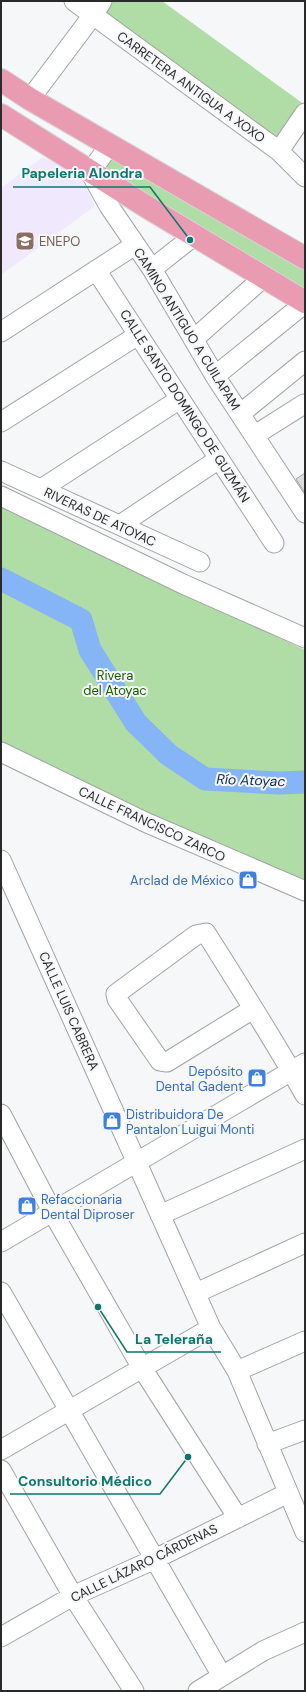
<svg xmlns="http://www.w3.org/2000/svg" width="306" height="1692" font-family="'DM Sans',sans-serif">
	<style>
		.education { fill: #f0e9fe }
		.green { fill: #afdda5 }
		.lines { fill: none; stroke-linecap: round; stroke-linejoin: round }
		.river { stroke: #85b5f6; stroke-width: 23 }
		.building { fill: #dcdcdf; stroke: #a3a4a6 }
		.minor-casing { stroke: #a1a3a5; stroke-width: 21 }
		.major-casing { stroke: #d4d4d5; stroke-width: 24 }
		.minor { stroke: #fff; stroke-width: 19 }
		.major { stroke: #e99bb2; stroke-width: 22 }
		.labels { text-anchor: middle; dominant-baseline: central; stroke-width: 4; stroke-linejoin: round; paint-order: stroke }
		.street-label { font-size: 13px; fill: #2a2a2b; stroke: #f5f7f9 }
		.education-label { font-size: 13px; fill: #785e54; stroke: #f5f7f9; text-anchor: start }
		.park-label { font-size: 13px; fill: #175e00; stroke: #f5f7f9 }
		.shop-label { font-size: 13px; fill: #366cbe; stroke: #f5f7f9; text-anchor: end }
		.water-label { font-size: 14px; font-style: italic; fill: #0d2c55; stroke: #f5f7f9 }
		.leader { fill: none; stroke: #0f766e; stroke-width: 1.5 }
		.callout-dot { fill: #0f766e; stroke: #f5f7f9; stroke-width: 1.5 }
		.callout-label { font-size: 14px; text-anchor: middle; font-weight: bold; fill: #0f766e; stroke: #f5f7f9; stroke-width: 4; stroke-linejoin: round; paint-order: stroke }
	</style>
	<rect width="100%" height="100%" fill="#f5f7f9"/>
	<!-- education -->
	<path class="education" d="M43,157l37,19 15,30 -94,69v-87z"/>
	<!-- green -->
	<path class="green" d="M88,1h74l143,104 -30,54z
		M111,150l194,113v29l-204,-124z
		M1,507l304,143v241l-304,-140z"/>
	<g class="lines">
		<!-- river -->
		<path class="river" d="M1,579l80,41 9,30 46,73 33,32 36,24 74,4 26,-1"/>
	</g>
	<!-- building -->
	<path class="building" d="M305,473v20l-9,-14z"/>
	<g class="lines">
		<!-- minor casing -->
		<g class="minor-casing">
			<path id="minor" d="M74,1l205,150 26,26
				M30,99l63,-84 9,-14
				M110,145l-20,27 19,34 43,63 63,107 90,137
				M279,151l26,-38
				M152,269l43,-34
				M96,270l178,273
				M1,332l134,-87
				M194,339l70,-62
				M215,376l90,-73
				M240,414l65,-53
				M1,422l137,-87
				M255,435l49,-31
				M1,471l199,91
				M41,489l139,-90
				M1,496l182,88 122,54
				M120,525l99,-66
				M1,752l144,70 160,69
				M1,860l210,468 26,43 68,161
				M253,1009l-86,53 -7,-1 -43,-62 -1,-5 80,-59 10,-2c34,54 68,107 99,162
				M1,1114l52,99 89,155 96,150
				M160,1215l145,-66
				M1,1242l304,-179
				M1,1292l221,384
				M196,1293l109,-50
				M237,1371l68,-30
				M267,1444l38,-14
				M1,1450l210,-122
				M1,1470l72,126 61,95
				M1,1637l72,-41 82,-37 133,-66
				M198,1691l65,-40 42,-19"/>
		</g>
		<!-- major casing -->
		<g class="major-casing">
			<path id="major" d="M1,80l29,19 275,159
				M1,115l146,92 158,95"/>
		</g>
		<!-- minor -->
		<use href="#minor" class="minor"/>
		<!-- major -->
		<use href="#major" class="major"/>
	</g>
	<!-- icons -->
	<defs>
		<g id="university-square" transform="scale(1)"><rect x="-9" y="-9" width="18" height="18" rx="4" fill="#8d6e63" stroke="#f5f7f9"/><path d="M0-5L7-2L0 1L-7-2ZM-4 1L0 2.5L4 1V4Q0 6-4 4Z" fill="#fff"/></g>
		<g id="shop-square" transform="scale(1)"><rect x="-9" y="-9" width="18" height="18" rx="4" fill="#3f7fe0" stroke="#f5f7f9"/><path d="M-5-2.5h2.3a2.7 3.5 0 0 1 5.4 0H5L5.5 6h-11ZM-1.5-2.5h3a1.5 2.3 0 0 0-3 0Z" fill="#fff"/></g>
	</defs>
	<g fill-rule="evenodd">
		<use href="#university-square" x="25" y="241"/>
		<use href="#shop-square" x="248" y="880"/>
		<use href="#shop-square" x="257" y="1078"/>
		<use href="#shop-square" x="112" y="1121"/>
		<use href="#shop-square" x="27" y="1206"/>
	</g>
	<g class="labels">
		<!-- street labels -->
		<g class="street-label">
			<text transform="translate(191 87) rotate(36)">CARRETERA ANTIGUA A XOXO</text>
			<text transform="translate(187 329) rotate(58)">CAMINO ANTIGUO A CUILAPAM</text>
			<text transform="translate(185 406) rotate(57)">CALLE SANTO DOMINGO DE GUZMÁN</text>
			<text transform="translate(100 517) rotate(25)">RIVERAS DE ATOYAC</text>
			<text transform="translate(152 824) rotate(25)">CALLE FRANCISCO ZARCO</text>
			<text transform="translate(69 1011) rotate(66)">CALLE LUIS CABRERA</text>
			<text transform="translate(144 1563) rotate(-26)">CALLE LÁZARO CÁRDENAS</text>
		</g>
		<!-- education labels -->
		<g class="education-label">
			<text x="39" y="241">ENEPO</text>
		</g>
		<!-- park labels -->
		<g class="park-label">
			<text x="115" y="675">Rivera<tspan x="115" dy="15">del Atoyac</tspan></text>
		</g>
		<!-- shop labels -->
		<g class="shop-label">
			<text x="234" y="880">Arclad de México</text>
			<text x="243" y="1071">Depósito<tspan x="243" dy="15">Dental Gadent</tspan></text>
			<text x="126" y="1114" text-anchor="start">Distribuidora De<tspan x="126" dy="15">Pantalon Luigui Monti</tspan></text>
			<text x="41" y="1199" text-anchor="start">Refaccionaria<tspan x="41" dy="15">Dental Diproser</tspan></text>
		</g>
		<!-- water labels -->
		<g class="water-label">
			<text transform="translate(251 780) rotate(2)">Río Atoyac</text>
		</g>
	</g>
	<!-- callouts -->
	<path class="leader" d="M190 240L150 187H13M98 1307L127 1352H221M188 1457L160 1494H10"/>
	<g class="callout-dot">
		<circle cx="190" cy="240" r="4"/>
		<circle cx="98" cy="1307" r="4"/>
		<circle cx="188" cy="1457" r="4"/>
	</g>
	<g class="callout-label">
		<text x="82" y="178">Papeleria Alondra</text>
		<text x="174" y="1344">La Teleraña</text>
		<text x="85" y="1486">Consultorio Médico</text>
	</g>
	<!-- border -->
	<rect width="306" height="1692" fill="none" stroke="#2a2a2b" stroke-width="4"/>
</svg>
